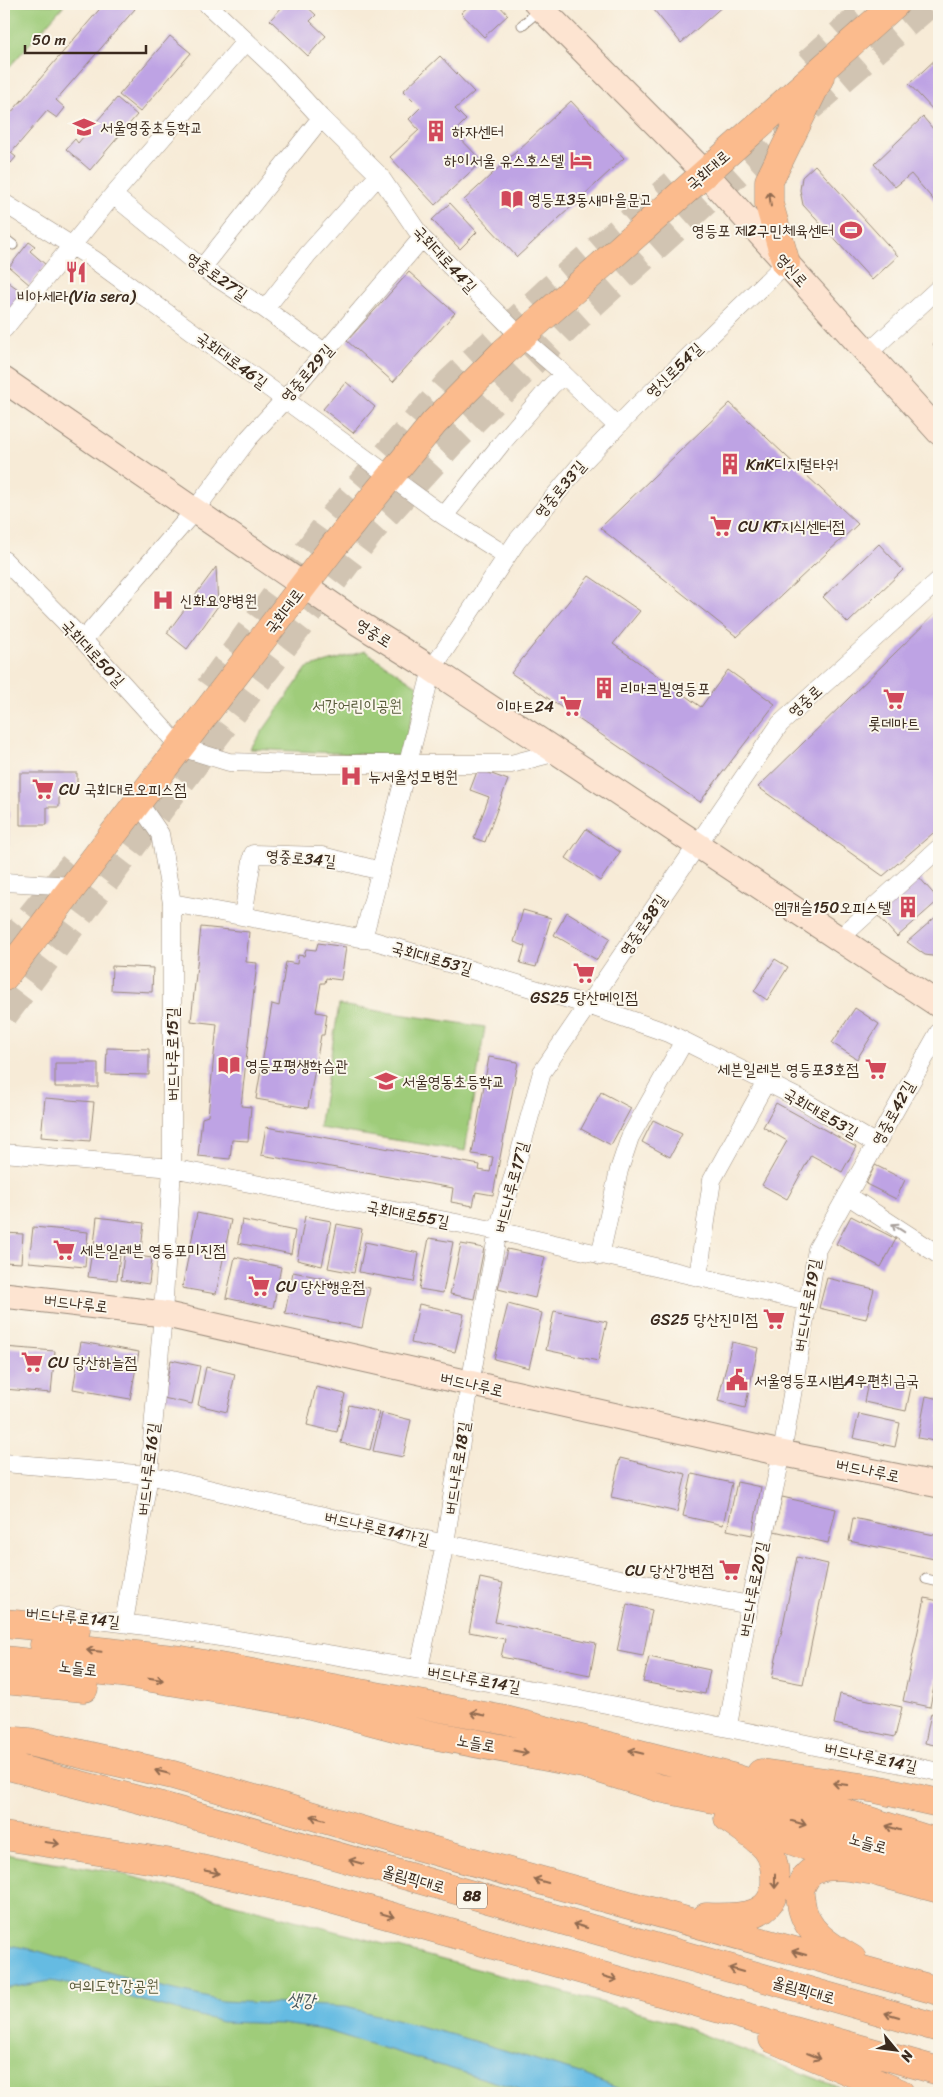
<svg xmlns="http://www.w3.org/2000/svg" width="943" height="2097" font-family="Sriracha,'Poor Story',sans-serif">
	<style>
		.green { fill: #9fcc7a; stroke: #6d7b4c }
		.water { fill: #65bbe2; stroke: #507280 }
		.building { fill: #bea3e4 }
		.lines { fill: none; stroke-linecap: round; stroke-linejoin: round }
		.trunk-tunnel { stroke: #d1c4b2; stroke-width: 28; stroke-dasharray: 28 14; stroke-linecap: butt }
		.service-casing { stroke: #998a7a; stroke-width: 11 }
		.minor-casing { stroke: #998a7a; stroke-width: 19 }
		.secondary-casing { stroke: #998a7a; stroke-width: 27 }
		.primary-casing { stroke: #998a7a; stroke-width: 29 }
		.trunk-casing { stroke: #998a7a; stroke-width: 29 }
		.service { stroke: #fff; stroke-width: 9 }
		.minor { stroke: #fff; stroke-width: 18 }
		.secondary { stroke: #fde4d1; stroke-width: 25 }
		.primary { stroke: #fbbb8d; stroke-width: 28 }
		.trunk { stroke: #fbbb8d; stroke-width: 28 }
		.oneway { stroke: #916b50 }
		.oneway2 { stroke: #a79f9a }
		.labels { text-anchor: middle; dominant-baseline: central; stroke-width: 4; stroke-linejoin: round; paint-order: stroke }
		.shield { fill: #fbf7ec; stroke: #75685c; stroke-width: 1 }
		.shield-label { font-size: 15px; font-weight: bold; fill: #3b2a1e }
		.poi-label { font-size: 16px; fill: #3b2a1e; stroke: #fbf7ec; text-anchor: start }
		.street-label { font-size: 16px; fill: #3b2a1e; stroke: #fbf7ec }
		.park-label { font-size: 16px; fill: #595b3a; stroke: #fbf7ec }
		.water-label { font-size: 18px; font-style: italic; fill: #485659; stroke: #fbf7ec }
	</style>
	<rect width="100%" height="100%" fill="#fbf7ec"/>
	<filter id="ink" filterUnits="userSpaceOnUse"><feTurbulence type="fractalNoise" baseFrequency=".02" numOctaves="2"/><feDisplacementMap in="SourceGraphic" scale="10" xChannelSelector="R" yChannelSelector="G"/><feConvolveMatrix kernelMatrix="1 2 1 2 8 2 1 2 1" color-interpolation-filters="sRGB"/></filter>
	<filter id="wash" filterUnits="userSpaceOnUse"><feTurbulence type="fractalNoise" baseFrequency=".0096" numOctaves="4" result="noise"/><feDisplacementMap in="SourceGraphic" scale="20" xChannelSelector="R" yChannelSelector="G"/><feGaussianBlur stdDeviation="1.12" result="paint"/><feColorMatrix in="noise" values="0 0 0 0 0 0 0 0 0 0 0 0 0 0 0 0 0 1.4 0 .05"/><feComposite in="paint" operator="in"/></filter>
	<g filter="url(#wash)">
		<rect width="100%" height="100%" fill="#f7ebd7"/>
		<!-- green -->
		<path class="green" d="M4,4l60,1 -60,68z
			M365,651l55,37 -19,68 -151,-7 57,-81z
			M339,1005l146,22 -20,124 -146,-23z
			M4,1854l111,18 548,147 190,74h-849z"/>
		<!-- water -->
		<path class="water" d="M4,1944l31,6 110,33 77,18 124,6 111,29 123,37 49,20h-98l-207,-63 -42,-6 -60,-2 -120,-32 -52,-9 -46,8z"/>
		<g id="blocks">
			<!-- building -->
			<path class="building" d="M104,4h24l7,5 -79,91 9,8 -8,10 -10,-7 -36,42 5,4 -5,6 -5,-4 -2,2v-40z
				M285,4h19l12,11 -6,6 16,15 -18,20 -38,-36z
				M471,4h27l10,11 -24,22 -23,-24z
				M649,4h76l-44,39z
				M170,36l21,17 -51,59 -21,-17z
				M440,56l34,36 -19,17 11,11 -12,12 28,29 -47,44 -45,-48 29,-27 -10,-11 11,-11 -17,-17z
				M939,56v50l-5,5 -25,-27z
				M117,98l20,17 -47,55 -24,-21 9,-10 3,4z
				M571,101l53,57 -107,99 -53,-57z
				M923,117l16,19v21l-3,3 3,3 -2,41 -26,-30 -16,13 -21,-23z
				M815,165l83,91 -26,24 -69,-75 -3,-15 2,-13z
				M450,203l27,29 -17,17 -28,-29z
				M29,242l6,4 -5,5 16,14 -16,20 -21,-18z
				M409,272l46,41 -62,69 -46,-41z
				M4,279l21,15 -21,28z
				M939,339v13l-6,-8z
				M346,382l29,25 -22,26 -30,-24z
				M730,403l128,121 -121,113 -137,-109z
				M879,544l24,26 -55,53 -25,-26z
				M216,567l2,39 -31,43 -20,-16z
				M589,576l51,35 -27,33 88,63 27,-37 47,34 -75,98 -189,-129z
				M939,610v218l-56,48 -125,-89z
				M478,769l30,11 -23,62 -11,-4 15,-41 -19,-7z
				M20,773h57v17l-18,1v16h-12v18h-27z
				M4,802h5v42h-5z
				M586,829l34,23 -20,29 -34,-23z
				M919,877l20,23 -42,37 -21,-23z
				M523,910l28,8 -15,49 -16,-4 5,-17 -11,-4z
				M567,912l43,26 -13,22 -43,-25z
				M939,914v43l-14,-2 -18,-13z
				M201,927l48,5 -3,30 11,1 -16,143 10,1 -3,34 -16,-1 -2,19 -32,-3 4,-38 6,-2 9,-92 -26,-3z
				M318,943l28,4 -5,33 -15,-2 -1,5h-4l-5,29 11,2 -3,21h-3l-13,73 -52,-9 16,-95 7,2 7,-44 11,2 1,-9 6,1 2,-7 10,1z
				M775,959l13,8 -21,33 -13,-9z
				M112,966l41,2 -1,24 -41,-2z
				M855,1008l24,16 -22,35 -25,-16z
				M107,1048l42,1v26l-43,-1z
				M489,1057l29,5 -25,133 -17,-3 -3,14 -22,-4 2,-14 -192,-33 5,-28 214,38 -1,5 11,2 3,-15 -21,-3z
				M55,1063h43v24h-43z
				M601,1092l30,16 -20,37 -30,-16z
				M45,1098l49,4 -4,39 -49,-4z
				M776,1103l80,44 -14,25 -31,-17 -24,44 -25,-14 25,-44 -24,-14z
				M653,1120l29,14 -12,23 -28,-15z
				M875,1165l30,15 -9,19 -30,-15z
				M197,1213l34,7 -15,74 -34,-6z
				M305,1216l26,5 -9,45 -25,-6z
				M851,1216l45,23 -15,28 -45,-23z
				M97,1217l47,6 -3,27 -47,-5z
				M242,1220l53,11 -4,23 -53,-11z
				M337,1224l25,5 -8,44 -26,-5z
				M33,1227l55,5 -3,35 -56,-5z
				M4,1233l19,1 -2,29 -17,-1z
				M429,1238l24,4 -10,51 -24,-4z
				M365,1242l54,11 -5,29 -55,-10z
				M461,1244l23,4 -10,51 -24,-5z
				M507,1249l38,8 -10,41 -37,-9z
				M92,1251l28,4 -3,25 -29,-3z
				M124,1254l28,4 -3,26 -28,-4z
				M235,1257l46,10 -8,41 -47,-10z
				M293,1272l77,16 -8,40 -77,-15z
				M827,1278l47,11 -8,30 -47,-11z
				M419,1304l45,10 -9,38 -44,-9z
				M508,1304l34,9 -13,55 -35,-9z
				M554,1311l53,11 -9,39 -52,-11z
				M81,1342l58,10 -9,47 -57,-10z
				M732,1342l26,6 -13,60 -27,-7z
				M4,1347l51,4 -4,42 -47,-4z
				M171,1360l29,6 -8,38 -29,-6z
				M206,1367l29,7 -8,38 -29,-7z
				M869,1378l42,9 -5,24 -42,-9z
				M316,1387l29,7 -8,38 -30,-7z
				M926,1396l13,3v43l-21,-4z
				M349,1405l30,7 -9,38 -29,-7z
				M382,1413l29,7 -8,37 -30,-6z
				M859,1414l41,9 -5,24 -42,-9z
				M620,1458l66,16 -9,38 -66,-15z
				M692,1474l40,9 -9,42 -40,-9z
				M737,1482l24,5 -9,48 -25,-5z
				M782,1497l54,12 -8,34 -54,-12z
				M853,1518l86,18v24l-90,-19z
				M797,1557l31,7 -25,120 -31,-6z
				M480,1578l23,5 -8,39 101,21 -6,32 -89,-18 4,-18 -36,-7z
				M925,1598l14,3v60l-9,46 -27,-6z
				M627,1604l25,6 -9,46 -26,-5z
				M649,1657l61,13 -5,24 -62,-12z
				M840,1694l62,13 -7,30 -61,-13z
				M931,1713l8,2v31l-14,-3z"/>
		</g>
	</g>
	<g filter="url(#ink)">
		<use href="#blocks" fill-opacity="0" stroke="#998a7a" stroke-width="1"/>
		<g class="lines">
			<!-- trunk-tunnel -->
			<path class="trunk-tunnel" d="M808,63l66,-59
				M209,688l122,-169 119,-137 97,-90 127,-108
				M4,949l69,-84
				M4,1015l367,-484 80,-88 130,-129 228,-206 120,-104"/>
			<!-- service casing -->
			<g class="service-casing">
				<path id="service" d="M522,25l18,-15
					M4,238l9,7
					M926,1579l13,3"/>
			</g>
			<!-- minor casing -->
			<g class="minor-casing">
				<path id="minor" d="M207,4l71,67 43,47 58,57 43,63 99,99 35,30 61,59
					M113,195l89,73 63,41 59,43
					M4,203l89,56 351,257 63,40
					M202,268l119,-150
					M265,309l43,-55 71,-79
					M4,329l109,-134 133,-154
					M868,353l71,-65
					M444,516l57,-72 51,-59 12,-10
					M4,560l79,80 97,107 49,15 71,2h211l46,-12
					M83,640l112,-130 53,-71 37,-40 137,-161
					M4,882l70,4
					M172,903l199,37 217,65 80,28 132,66 76,45
					M243,916l10,-62 69,2 59,15
					M363,939l69,-270 85,-128 64,-77 54,-56 151,-145
					M839,939l100,-91
					M4,1153l168,15 326,63 310,71
					M847,1195l92,60
					M600,1256l19,-86 11,-33 54,-96
					M698,1277l14,-97 54,-98
					M4,1463l145,12 273,64 327,66
					M59,1616c88,8 175,24 262,37 208,34 413,75 618,119
					M124,1622l25,-147 14,-161 9,-146v-265l-12,-69 -22,-32
					M419,1669l26,-126 25,-159 28,-153 44,-159 238,-348 159,-144
					M728,1726l21,-121 33,-152 35,-204 122,-217"/>
			</g>
			<!-- secondary casing -->
			<g class="secondary-casing">
				<path id="secondary" d="M537,4l167,168 235,260
					M4,380l356,244 72,45 507,336
					M4,1295l159,19 613,138 163,33"/>
			</g>
			<!-- primary casing -->
			<g class="primary-casing">
				<path id="primary" d="M786,263l-17,-59v-23l51,-104
					M4,977l328,-429 102,-125 70,-71 391,-348
					M4,1623l72,7
					M44,1645l138,15 324,60 226,57 207,66
					M4,1660l117,13 182,30 98,26 182,35 76,24 64,13 216,63
					M4,1680l80,8
					M761,1773l115,16 63,14
					M760,1829l120,44 59,16"/>
			</g>
			<!-- trunk casing -->
			<g class="trunk-casing">
				<path id="trunk" d="M4,1740l25,2 144,33 222,65 544,151
					M4,1765l154,40 781,223
					M4,1836l175,28 130,29 630,178
					M706,1917c30,1 71,3 69,-39 0,-9 -2,-21 -8,-29 -10,-12 -27,-22 -39,-31
					M852,1959c-23,-13 -48,-28 -51,-57 -1,-6 -2,-10 0,-15 3,-7 6,-14 14,-17 17,-8 43,-1 61,1
					M773,2039l127,54"/>
			</g>
			<!-- service -->
			<use href="#service" class="service"/>
			<!-- minor -->
			<use href="#minor" class="minor"/>
			<!-- secondary -->
			<use href="#secondary" class="secondary"/>
			<!-- primary -->
			<use href="#primary" class="primary"/>
			<!-- trunk -->
			<use href="#trunk" class="trunk"/>
		</g>
		<!-- one-way arrows -->
		<defs><path id="oneway-shaft" d="M-6 0H5M1.5-3L5.5 0L1.5 3" fill="none" stroke-width="1.6" stroke-linecap="round" stroke-linejoin="round" transform="scale(1.25)"/></defs>
		<g class="oneway">
			<use href="#oneway-shaft" transform="translate(770 199) rotate(-97)"/>
			<use href="#oneway-shaft" transform="translate(94 1651) rotate(-174)"/>
			<use href="#oneway-shaft" transform="translate(156 1679) rotate(9)"/>
			<use href="#oneway-shaft" transform="translate(478 1714) rotate(-169)"/>
			<use href="#oneway-shaft" transform="translate(521 1752) rotate(12)"/>
			<use href="#oneway-shaft" transform="translate(636 1752) rotate(-166)"/>
			<use href="#oneway-shaft" transform="translate(162 1772) rotate(-167)"/>
			<use href="#oneway-shaft" transform="translate(840 1784) rotate(-172)"/>
			<use href="#oneway-shaft" transform="translate(318 1818) rotate(-164)"/>
			<use href="#oneway-shaft" transform="translate(799 1823) rotate(16)"/>
			<use href="#oneway-shaft" transform="translate(893 1828) rotate(-163)"/>
			<use href="#oneway-shaft" transform="translate(52 1843) rotate(8)"/>
			<use href="#oneway-shaft" transform="translate(356 1862) rotate(-164)"/>
			<use href="#oneway-shaft" transform="translate(212 1872) rotate(12)"/>
			<use href="#oneway-shaft" transform="translate(541 1881) rotate(-165)"/>
			<use href="#oneway-shaft" transform="translate(775 1881) rotate(90)"/>
			<use href="#oneway-shaft" transform="translate(387 1915) rotate(16)"/>
			<use href="#oneway-shaft" transform="translate(580 1926) rotate(-164)"/>
			<use href="#oneway-shaft" transform="translate(799 1953) rotate(-164)"/>
			<use href="#oneway-shaft" transform="translate(736 1970) rotate(-164)"/>
			<use href="#oneway-shaft" transform="translate(610 1978) rotate(16)"/>
			<use href="#oneway-shaft" transform="translate(892 2015) rotate(-164)"/>
			<use href="#oneway-shaft" transform="translate(814 2056) rotate(23)"/>
		</g>
		<use class="oneway2" href="#oneway-shaft" transform="translate(898 1228) rotate(-147)"/>
	</g>
	<!-- icons -->
	<defs>
		<g id="school-bare" transform="scale(1.725)"><path d="M0-5L7-2L0 1L-7-2ZM-4 1L0 2.5L4 1V4Q0 6-4 4Z" fill="#d1495b" stroke="#fbf7ec" stroke-width="2.5" paint-order="stroke"/></g>
		<g id="building-bare" transform="scale(1.725)"><path d="M-4-6H4V6H1V3H-1V6H-4ZM-2.5-4.3h1.7v1.8h-1.7ZM.8-4.3h1.7v1.8H.8ZM-2.5-1h1.7V.8h-1.7ZM.8-1h1.7V.8H.8Z" fill="#d1495b" stroke="#fbf7ec" stroke-width="2.5" paint-order="stroke"/></g>
		<g id="hotel-bare" transform="scale(1.725)"><path d="M-6-4.5h1.5V1H6V5H4.5V3h-9V5H-6ZM-4 0a1.8 1.8 0 1 1 3.6 0ZM.5 0V-2.5h3Q6-2.5 6 0Z" fill="#d1495b" stroke="#fbf7ec" stroke-width="2.5" paint-order="stroke"/></g>
		<g id="library-bare" transform="scale(1.725)"><path d="M-6-4Q-3-5.5-.7-3.5V5Q-3 3-6 4ZM6-4Q3-5.5 .7-3.5V5Q3 3 6 4Z" fill="#d1495b" stroke="#fbf7ec" stroke-width="2.5" paint-order="stroke"/></g>
		<g id="stadium-bare" transform="scale(1.725)"><path d="M0-5a6.5 5 0 1 0 0 10a6.5 5 0 1 0 0-10ZM-3.5-1.8h7v3.6h-7Z" fill="#d1495b" stroke="#fbf7ec" stroke-width="2.5" paint-order="stroke"/></g>
		<g id="restaurant-bare" transform="scale(1.725)"><path d="M-5-6h1v4h1v-4h1v4h1v-4h1v5L-1.5 .5V6h-2V.5L-5-1ZM5-6V6H3V1.5H1.5Q1.5-4 5-6Z" fill="#d1495b" stroke="#fbf7ec" stroke-width="2.5" paint-order="stroke"/></g>
		<g id="supermarket-bare" transform="scale(1.725)"><path d="M-6-5.5h2.5l.6 2H6L4.5 2H-2.5L-4.4-4H-6ZM-1.5 3.2a1.3 1.3 0 1 0 .1 0ZM3 3.2a1.3 1.3 0 1 0 .1 0Z" fill="#d1495b" stroke="#fbf7ec" stroke-width="2.5" paint-order="stroke"/></g>
		<g id="hospital-bare" transform="scale(1.725)"><path d="M-5-5h3v3.5h4V-5h3V5h-3V1.5h-4V5h-3Z" fill="#d1495b" stroke="#fbf7ec" stroke-width="2.5" paint-order="stroke"/></g>
		<g id="civic-bare" transform="scale(1.725)"><path d="M-.6-6.5H3V-4.5H.6V-3L4-1V1h2V6H-6V1h2V-1L-.6-3ZM-1.2 2.5V6h2.4V2.5Z" fill="#d1495b" stroke="#fbf7ec" stroke-width="2.5" paint-order="stroke"/></g>
	</defs>
	<g fill-rule="evenodd">
		<use href="#school-bare" x="84" y="127"/>
		<use href="#building-bare" x="436" y="131"/>
		<use href="#hotel-bare" x="581" y="160"/>
		<use href="#library-bare" x="512" y="199"/>
		<use href="#stadium-bare" x="851" y="230"/>
		<use href="#restaurant-bare" x="76" y="272"/>
		<use href="#building-bare" x="730" y="464"/>
		<use href="#supermarket-bare" x="721" y="526"/>
		<use href="#hospital-bare" x="163" y="600"/>
		<use href="#building-bare" x="604" y="688"/>
		<use href="#supermarket-bare" x="894" y="699"/>
		<use href="#supermarket-bare" x="571" y="706"/>
		<use href="#hospital-bare" x="351" y="776"/>
		<use href="#supermarket-bare" x="43" y="789"/>
		<use href="#building-bare" x="908" y="907"/>
		<use href="#supermarket-bare" x="584" y="973"/>
		<use href="#library-bare" x="229" y="1065"/>
		<use href="#supermarket-bare" x="876" y="1069"/>
		<use href="#school-bare" x="386" y="1081"/>
		<use href="#supermarket-bare" x="64" y="1250"/>
		<use href="#supermarket-bare" x="259" y="1286"/>
		<use href="#supermarket-bare" x="774" y="1319"/>
		<use href="#supermarket-bare" x="32" y="1362"/>
		<use href="#civic-bare" x="737" y="1380"/>
		<use href="#supermarket-bare" x="730" y="1570"/>
	</g>
	<g class="labels">
		<!-- shield labels -->
		<rect class="shield" x="457" y="1883.5" width="30" height="25" rx="4"/>
		<g class="shield-label">
			<text x="472" y="1896">88</text>
		</g>
		<!-- poi labels -->
		<g class="poi-label">
			<text x="100" y="127">서울영중초등학교</text>
			<text x="452" y="131">하자센터</text>
			<text x="564" y="160" text-anchor="end">하이서울 유스호스텔</text>
			<text x="528" y="199">영등포3동새마을문고</text>
			<text x="834" y="230" text-anchor="end">영등포 제2구민체육센터</text>
			<text x="76" y="296" text-anchor="middle">비아세라(Via sera)</text>
			<text x="746" y="464">KnK디지털타워</text>
			<text x="738" y="526">CU KT지식센터점</text>
			<text x="180" y="600">신화요양병원</text>
			<text x="620" y="688">리마크빌영등포</text>
			<text x="554" y="706" text-anchor="end">이마트24</text>
			<text x="894" y="723" text-anchor="middle">롯데마트</text>
			<text x="368" y="776">뉴서울성모병원</text>
			<text x="59" y="789">CU 국회대로오피스점</text>
			<text x="891" y="907" text-anchor="end">엠캐슬150오피스텔</text>
			<text x="584" y="997" text-anchor="middle">GS25 당산메인점</text>
			<text x="245" y="1065">영등포평생학습관</text>
			<text x="859" y="1069" text-anchor="end">세븐일레븐 영등포3호점</text>
			<text x="402" y="1081">서울영동초등학교</text>
			<text x="80" y="1250">세븐일레븐 영등포미진점</text>
			<text x="276" y="1286">CU 당산행운점</text>
			<text x="758" y="1319" text-anchor="end">GS25 당산진미점</text>
			<text x="48" y="1362">CU 당산하늘점</text>
			<text x="754" y="1380">서울영등포시범A우편취급국</text>
			<text x="714" y="1570" text-anchor="end">CU 당산강변점</text>
		</g>
		<!-- street labels -->
		<g class="street-label">
			<text transform="translate(708 170) rotate(-41)">국회대로</text>
			<text transform="translate(445 259) rotate(47)">국회대로44길</text>
			<text transform="translate(792 270) rotate(48)">영신로</text>
			<text transform="translate(217 276) rotate(35)">영중로27길</text>
			<text transform="translate(232 360) rotate(36)">국회대로46길</text>
			<text transform="translate(674 370) rotate(-44)">영신로54길</text>
			<text transform="translate(307 373) rotate(-49)">영중로29길</text>
			<text transform="translate(560 489) rotate(-50)">영중로33길</text>
			<text transform="translate(284 611) rotate(-53)">국회대로</text>
			<text transform="translate(374 633) rotate(33)">영중로</text>
			<text transform="translate(93 653) rotate(47)">국회대로50길</text>
			<text transform="translate(805 701) rotate(-42)">영중로</text>
			<text transform="translate(301 858) rotate(5)">영중로34길</text>
			<text transform="translate(643 925) rotate(-56)">영중로38길</text>
			<text transform="translate(432 958) rotate(16)">국회대로53길</text>
			<text transform="translate(172 1054) rotate(-90)">버드나루로15길</text>
			<text transform="translate(821 1113) rotate(30)">국회대로53길</text>
			<text transform="translate(893 1113) rotate(-61)">영중로42길</text>
			<text transform="translate(511 1187) rotate(-75)">버드나루로17길</text>
			<text transform="translate(408 1214) rotate(11)">국회대로55길</text>
			<text transform="translate(76 1303) rotate(7)">버드나루로</text>
			<text transform="translate(807 1305) rotate(-80)">버드나루로19길</text>
			<text transform="translate(472 1384) rotate(13)">버드나루로</text>
			<text transform="translate(457 1468) rotate(-81)">버드나루로18길</text>
			<text transform="translate(148 1469) rotate(-83)">버드나루로16길</text>
			<text transform="translate(868 1470) rotate(12)">버드나루로</text>
			<text transform="translate(377 1528) rotate(13)">버드나루로14가길</text>
			<text transform="translate(753 1589) rotate(-79)">버드나루로20길</text>
			<text transform="translate(73 1617) rotate(6)">버드나루로14길</text>
			<text transform="translate(78 1668) rotate(7)">노들로</text>
			<text transform="translate(474 1679) rotate(10)">버드나루로14길</text>
			<text transform="translate(476 1743) rotate(10)">노들로</text>
			<text transform="translate(871 1757) rotate(12)">버드나루로14길</text>
			<text transform="translate(868 1843) rotate(16)">노들로</text>
			<text transform="translate(414 1879) rotate(16)">올림픽대로</text>
			<text transform="translate(804 1990) rotate(16)">올림픽대로</text>
		</g>
		<!-- park labels -->
		<g class="park-label">
			<text x="357" y="705">서강어린이공원</text>
			<text x="114" y="1985">여의도한강공원</text>
		</g>
		<!-- water labels -->
		<g class="water-label">
			<text transform="translate(301 2000) rotate(4)">샛강</text>
		</g>
	</g>
	<!-- margin -->
	<rect width="943" height="2097" fill="none" stroke="#fbf7ec" stroke-width="20"/>
	<!-- north arrow -->
	<g transform="translate(896 2050) rotate(119)" stroke="#fbf7ec" stroke-width="4" paint-order="stroke">
	<path d="M0-4L9 19L0 12L-9 19Z" fill="#3b2a1e"/>
	<text y="-8" font-size="14" font-weight="bold" text-anchor="middle" fill="#3b2a1e">N</text>
	</g>
	<!-- scale -->
	<path d="M25 45v8h121v-8" fill="none" stroke="#3b2a1e" stroke-width="2.5"/>
	<text x="32" y="45" font-size="15" fill="#3b2a1e" stroke="#fbf7ec" stroke-width="4" paint-order="stroke">50 m</text>
</svg>
